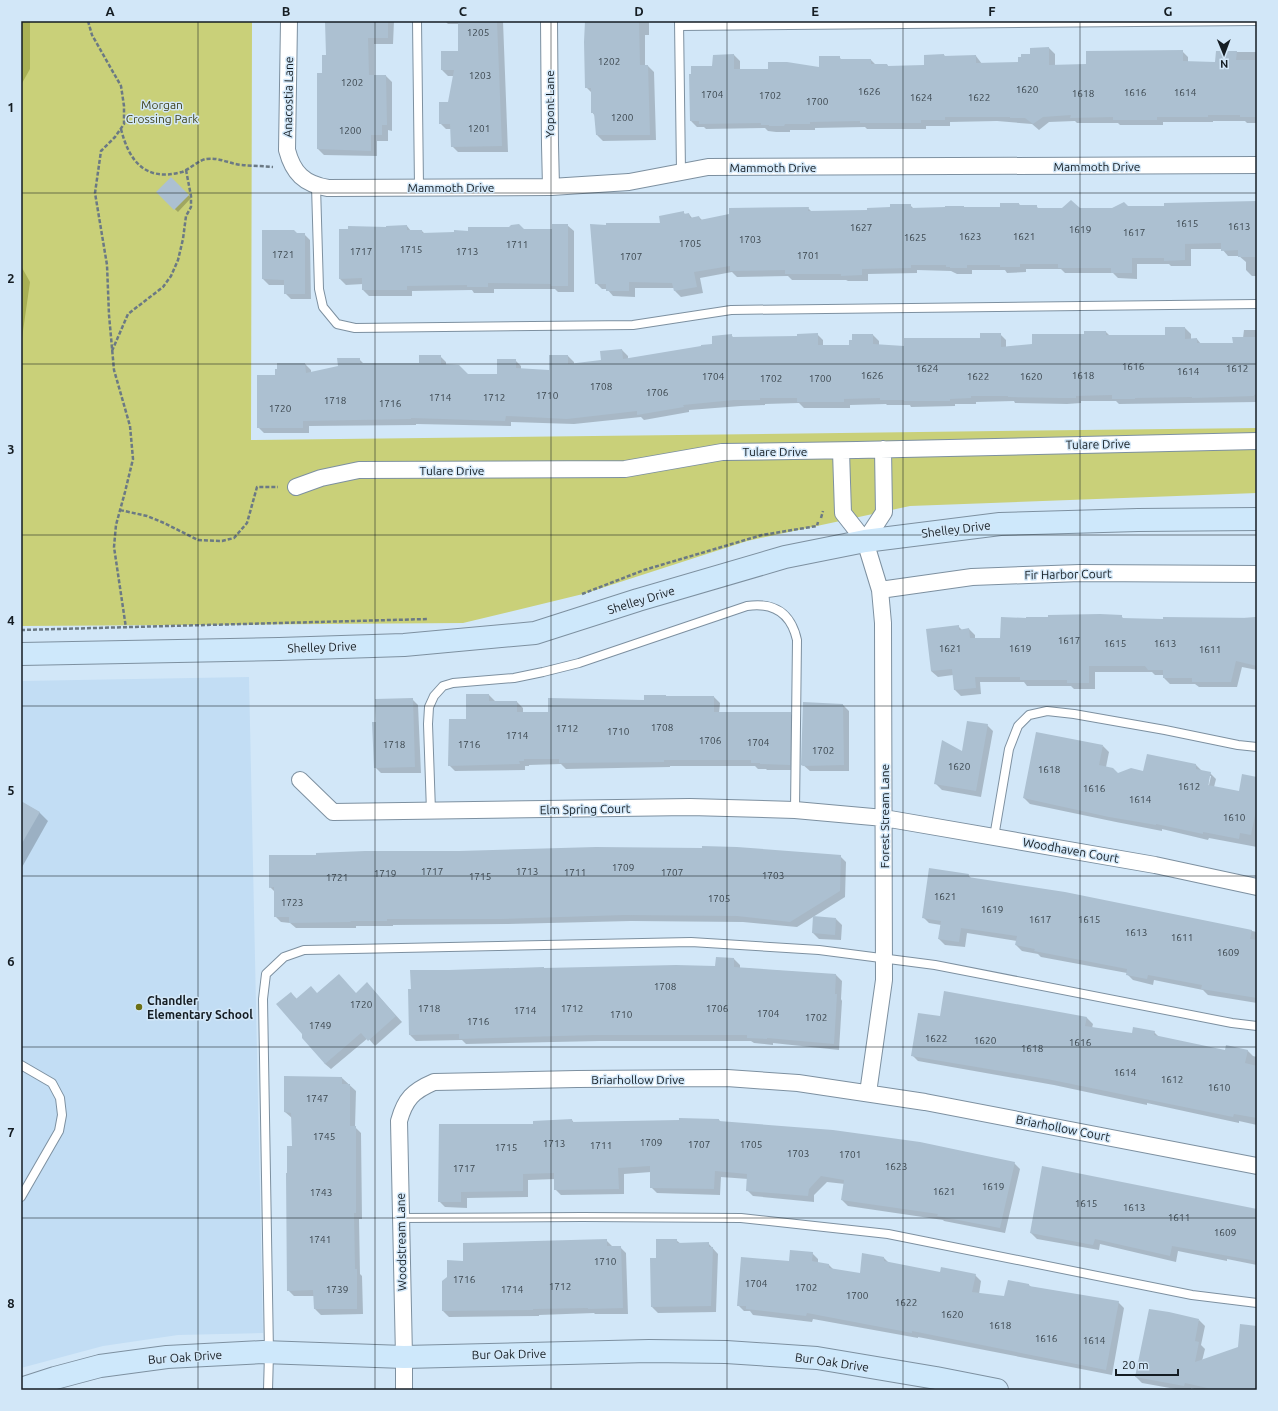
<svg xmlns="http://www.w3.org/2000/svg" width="1278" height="1411" font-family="Ubuntu,sans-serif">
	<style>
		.built { fill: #c2ddf4 }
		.green { fill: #c9d079 }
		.water { fill: #a9b055 }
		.shadow { fill: #0003; fill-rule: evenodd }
		.building { fill: #acc0d1 }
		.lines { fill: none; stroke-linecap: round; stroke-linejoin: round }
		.lane-casing { stroke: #7d90a0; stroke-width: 10 }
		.street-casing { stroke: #7d90a0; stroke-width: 18 }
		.secondary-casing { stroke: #7d90a0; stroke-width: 24 }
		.path { stroke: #6b7984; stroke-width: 2.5; stroke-dasharray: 4 2; stroke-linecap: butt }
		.lane { stroke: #fff; stroke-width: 8 }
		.street { stroke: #fff; stroke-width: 16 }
		.secondary { stroke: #cee8fb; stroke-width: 22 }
		.grid { fill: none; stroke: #151d23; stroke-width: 1; stroke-opacity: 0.55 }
		.poi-dot { fill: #6b6f14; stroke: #d2e7f8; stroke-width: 1.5 }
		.labels { text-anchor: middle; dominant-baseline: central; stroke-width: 3; stroke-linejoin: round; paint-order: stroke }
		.number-label { font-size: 10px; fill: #3b464e }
		.street-label { font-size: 12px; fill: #151d23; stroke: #d2e7f8 }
		.park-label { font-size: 12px; fill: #40431c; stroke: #d2e7f8 }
		.poi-label { font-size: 12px; font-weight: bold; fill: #151d23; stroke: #d2e7f8; text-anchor: start }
		.neatline { fill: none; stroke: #151d23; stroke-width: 1.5 }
		.grid-label { font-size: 13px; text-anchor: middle; font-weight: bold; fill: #151d23 }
	</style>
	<rect width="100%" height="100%" fill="#d2e7f8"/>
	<!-- built -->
	<path class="built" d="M249,677l14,656 -85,2 -75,11 -82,22v-687z"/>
	<!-- green -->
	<path class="green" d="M21,21h231l-1,419 1006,-12v65l-347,13 -163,35 -164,53 -120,29 -442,3z"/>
	<!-- water -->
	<path class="water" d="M21,21h9v48l-9,16z
		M21,266l9,16 -9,63z"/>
	<!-- shadow -->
	<path class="shadow" d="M326,21h72h-4l-1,23h-19v32h12l6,6v49l-4,-1v11h-11v15l-53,-1 -6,-6 5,-75 4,-18z
		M445,21h58l5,131h-50l-6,-6 -1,-17h-5l-6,-6 9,-20 5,-27h-6l-6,-6 17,-18v-28h-11z
		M586,21h63v14h-4v31h3l6,6 2,68 -53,1 -6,-6 -2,-19 -3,-4v-19l-6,-6z
		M1049,48l6,6v12l32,-1 95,-14 6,6v5l28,1v-11h41v71h-10l-2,-2h-32v1h-50v3h-43l-2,-2h-41l-2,-2 -26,1 -10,8 -7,-6 -35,-3 -47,1v4h-24v3h-59l-2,-2 -50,1v2h-25v2h-14l-8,-1 -3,-3 -59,1 -2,-2h-7l-6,-6 22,-54 21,-12 6,6v9l80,-1 19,-12 3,3h29l5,5h11l2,2 36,-1v-10l19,-1 2,2 30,-1 6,8 37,-1 12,-8z
		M171,178l20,20 -13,14 -21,-20z
		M1257,202v74h-5l-6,-6v-8l-7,-6h-11l-6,-7h-31v17h-20l-2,-2h-32v15l-19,-1 -5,-5h-48l-4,-4h-35v3l-19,1 -2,-3h-33v4h-15l-6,-3 -34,-1v3l-49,1v7h-20l-2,-1h-54l-4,-4 -51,1 -5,-5 -32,6 3,15 -22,4 -6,-6 -1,-3h-39v9l-22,-1 -6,-7h-5l-6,-6 66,-59 21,-12 3,3 3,-1 3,4 7,-1 3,3 106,-12 4,4 56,-1 42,-6 4,4 51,-1h36l18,-4 2,2h15l3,3h73z
		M567,225l7,6v61h-16l-3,-3h-61v4h-20l-2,-3 -60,1v5h-43l-6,-6v-6l-17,1 -6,-6v-49l67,-4 4,5h11l3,3 99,-4h29z
		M297,234h7l6,6 1,59h-20l-6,-6v-8h-16l-6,-6z
		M1185,328l6,6v5h6l4,5h33l9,-6 1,-8h13v72l-138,2 -3,-3h-35v2l-14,1 -52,-1 -1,-2 -38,1v2h-21v2l-44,1 -1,-2h-23l-1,-1 -36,1v3h-46l-5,-5 -34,1v1l-24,1 -52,4v2l-45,8 -3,-3 -67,7 -63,-2v4l-95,-2v1l-107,1v7h-45l-6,-6 18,-51 29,-12 6,6v3l27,-6 21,-8 5,5h56l20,-8 6,6v3l22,10h30l17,-15 6,6v3l29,2 18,-15 6,6v2l28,-3 20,-11 6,6v3l86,-14 17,-10 3,3 64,-1 19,-3 6,6v6h27l23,-11 6,6v5l26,1 77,-8 18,-5 6,6v7l27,-2 73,-13 4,4h56z
		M1121,616l3,3h120v-1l13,-1v53l-15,-3 -5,20h-38l-4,-3h-25l-6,-6v-3h-9l-3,-3h-57v17h-21l-3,-3h-44l-3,-4h-44l1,12 -20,2 -6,-6 -2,-15 -15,2 -7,-6 27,-45 4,4 7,-1 6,6v4h26z
		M489,695l6,6 22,1 6,6v5h26l96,-12 21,-4h48l6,6 -1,10h71l6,6v51h-29l-1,-1h-8l-3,-3h-85v1l-104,2 -5,-5 -32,1v1h-4v4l-70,1 -6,-6 18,-45z
		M412,699l6,6 3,68h-40l-6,-6 2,-44z
		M843,705l6,6v60h-39l-8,-7z
		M987,725l6,6 -12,66 -39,-7 -6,-6z
		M1103,746l6,6 -3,15 12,7 26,-2 52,-7 6,6 8,2 6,6 -2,8 26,5 17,-13v68l-48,-9 -1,2 -46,-11v2l-46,-9 -86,-18 -6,-6zM1209,776h2l-3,14z
		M21,802l18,10 9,9 -27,48z
		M459,852l381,4 6,6 -1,35 -48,30 -54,-5 -112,-1 -124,3 -114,1v1h-37v2h-60l-6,-5 -9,-1 -6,-6v-24l-5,-5 47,-31z
		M968,875l4,4 93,14 192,39v71l-49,-8 -5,-5 -49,-10 -1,5 -20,-5 -6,-6v-1l-86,-16 -3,-3 -16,-3 -6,-6 1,-4 -50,-8 -2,14 -20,-2 -6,-6 2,-14 -12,-2 -6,-6z
		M836,919l6,6 -1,15 -22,-1 -6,-6z
		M734,959l6,6v3l96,7 6,6 -1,18 1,2 -3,49 -66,-7v2l-19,-2 -3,-2h-151l-134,3 -4,-4 -46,1 -6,-6 306,-68z
		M373,990l29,32 -27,24 -7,-8 -37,31 -6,-5 -34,-71 6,6 21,-5h38z
		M940,1017l147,1 6,6 -1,4 41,6 21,-2 5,5 66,14 22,-1 6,6 4,1v68l-18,-4v2l-92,-20v2l-93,-20 -136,-24 -6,-6z
		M342,1078l14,13 -1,36 6,6 1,86h-3l1,55 2,2 1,38 -42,1 -6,-6 -1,-13h-20l-6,-6v-116l5,-27 -1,-29 -7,-6z
		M572,1120l2,3 145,-3 2,2 293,41 6,6 -15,64 -61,-12 -1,-1 -95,-14 -6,-6 3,-16 -18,-2 -13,13v7l-61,-6 -6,-6 1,-11 -27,-2 -1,18 -63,-2 -6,-6v-15l-27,2v20l-63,1 -6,-6v-10l-27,1v17l-61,1v10l-22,-1 -6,-6 95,-76z
		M1257,1210v55l-30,-6v2l-49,-10 -2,11 -76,-18 -1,6 -62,-11 -6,-6z
		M606,1240l7,7h7l6,6 2,61h-33l-1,-1 -55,2v1l-90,1 -6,-6 21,-49z
		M676,1240l5,4 27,-1 10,11 -2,58 -58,1 -6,-6 5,-48z
		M812,1253l6,6v4l11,2 5,5 27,4 23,-16 5,5 52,10 34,2 6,6 -2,13 26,3 24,-12 2,2 87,15 6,6 -12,67 -194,-38v1l-105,-19 -1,3 -59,-7 -3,-4h-6l-6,-6 52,-42z
		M1199,1320l6,6 -4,19 4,4 -3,12 37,-13 18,-21v63h-59l-7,-2v2h-10l-39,-7 -6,-6z"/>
	<!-- building -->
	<path class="building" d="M325,21h63v17h-20l1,37h17l1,50h-5v10h-11v16l-54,-2v-76h5v-18h4z
		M458,21h39l5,125 -51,1 -1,-23h-11v-22h9l6,-32h-13v-19h17z
		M585,21h54l1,44h8l2,70h-54l-2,-22h-3v-25h-6l-1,-46z
		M1049,47v18l37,-1v-13l97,-1v11l32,1 1,-11h21l-1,9h21v57h-17v-2h-32v2h-51v3h-44v-3l-43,1 1,-3 -28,2 -10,7 -8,-6h-15v-1h-65v3h-24v3h-61v-2l-50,1v2h-25l-1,2h-15v-1h-8v-2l-62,1v-3h-9l-1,-47h2v-8h21l1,-11 21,-1v15h34v-7h19l32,5v-11h21v3h31v5h16l1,2 36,-1v-10l20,-1v2l32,-1v8l42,-1v-5h3v-3h9v-6z
		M171,177l18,18 -15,15 -18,-18z
		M1071,200l9,8h32l12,-6 4,4h36v-3l93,-2v56h-19v-7l-17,1v-8l-36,1v16l-21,1v-3h-32v15h-21v-5h-53v-4h-38v3h-20v-2h-33v3h-17v-1h-4v-2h-35v3l-49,1v6l-21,1v-2h-56v-4l-55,1v-5l-36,6 3,15 -23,4 -2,-8 -43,-1v9h-23v-7h-11l-5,-60 16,1v-2h54l-1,-7 25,-5v3l5,-1 1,5 9,-2 1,4 29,-6v-6l80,-1 -1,4 59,-1v-2l23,-1v-3h21v4l34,-1v-1h19v1h36v-4h19v2h18v3h25z
		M519,224l5,5h28v-5h16v62h-17v-2l-63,-1v4h-21v-2l-60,1v4h-45v-12l-23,1v-50h9v-3l38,1v-1l21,-1v5h15v3l32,-1v-2l14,1v-4h41l2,-2z
		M262,230h32l3,3h8v61h-21v-14l-22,-1z
		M1165,327h20v12l12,-1v5h36l-1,-6h25v57l-3,1v1l-62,2v-1l-57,1v1h-23v-4l-36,1v2h-16l-52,-1v-1h-37v2l-21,1v2h-46v-1h-24v-2l-36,1v3h-47v-4h-37v2h-26l-51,5 1,2 -47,8v-4l-70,8 -61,-3 -1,5 -94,-3v1l-108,2v7h-46v-53h18v-6h2v-6h28l1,10 32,-7 -1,-8h23v5h59v-8h22v9l18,1 9,9h29v-15h19v9l33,2v-15h19v9l33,-4 -1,-9 22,-2 1,10 78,-13v-1l11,-1v-8l20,-2v3l65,-1v-2l21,-1v12h31v-5h3v-6h21v10l31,2v-8h76v-5h21v14l31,-3v-10h52v-3h22v4h59z
		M1100,614l22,1v3l41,1v-2l94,1v48l-21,-5 -5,21h-39v-4h-29v-8h-15l-3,-4h-56v17h-22v-3h-47v-3h-45l1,11 -22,2 -2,-21 -21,2 -5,-42 33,-4v5l10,-2 1,10h30l1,-21 25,1v-1h22v-2z
		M466,694h23v7h28v11h31v-14l96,2v-5h22v1h48v16h77l-1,53 -30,-1v-1h-9v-3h-87v2l-105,1v-4h-35v2h-5l1,3 -72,2 1,-47h17z
		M413,698l2,69 -41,1 -2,-46h4l-1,-23z
		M803,702l40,2 1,61 -41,1 -2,-1z
		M967,721l21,3 -12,67 -42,-7 8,-44 20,11z
		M1036,732l67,13 -4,20 14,3 5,5 13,-5 12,3 4,-17 49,10v5l15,3 -3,13 31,6 3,-17 15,3v29l-6,29 -11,-2 -1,6 -36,-7v2l-47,-10v1l-47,-8 -86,-19z
		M21,801l19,11 -19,33z
		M702,846l35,1 104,8 -1,36 -50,31 -53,-6 -113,-1 -123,4h-114v2h-37l1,1 -62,1v-6h-15v-30l-5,1v-33h47v-2l49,-2h94l137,-4 106,1z
		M929,868l40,6 -1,3 97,15 187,38 -2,9 7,1v58l-56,-9 1,-4 -54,-10 -1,4 -21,-4 1,-6 -93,-18 1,-2 -20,-4 2,-9 -56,-8 -2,14 -21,-3 3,-18 -19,-3z
		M813,916l23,2 -1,17 -23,-2z
		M716,957l18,1v9l102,7 -1,20h2l-3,50 -67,-6v1l-20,-1v-3h-154l-134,4v-5l-50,1 -1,-46h3l-1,-19h39l95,-3v1l132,-3 39,1z
		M339,974l17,19 11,-11 29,34 -28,25 -7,-8 -36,31 -23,-26v-4l-26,-30 15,-12 5,7 15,-13 6,7z
		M944,991l143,26 -2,9 47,7 1,-6 22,4 -1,4 71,15 1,-5 22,5 -3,13 12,3v52l-23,-4 -1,3 -186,-38 -136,-23 7,-43 22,3z
		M284,1076l58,1v7h8v42h6v87h-2l1,56h2v40h-43l-1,-19 -26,1 -1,-118h1v-27h5l-1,-33 -7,-1z
		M679,1118l40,1v2l114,9 87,12 95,20 -15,66 -63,-12 1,-2 -97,-14 3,-20 -23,-4 -12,13 -1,7 -62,-5 1,-17 -32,-3 -1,18 -64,-1v-22l-32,2 1,21 -65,1v-17l-31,1v17l-62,1v10h-23l1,-78h94v-3l39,-2v3l107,-2z
		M1042,1166l215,43v52l-85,-15 -2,10 -75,-17 -2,6 -63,-12z
		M607,1239v7h14l2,62 -35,1v-1l-55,1v1l-91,1v-30l5,-4v-17l16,1v-18z
		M656,1239h21v4l32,-1v5h4l-2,59 -60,1 -1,-49h6z
		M790,1250l23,2 -1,9 17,3v4l31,5 2,-20 22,4v4l56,11 1,-5 35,7 -4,18 32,4 4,-16 21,4v2l90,15 -13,69 -194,-39v2l-105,-20 -1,3 -17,-2 -43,-5v-3h-9l4,-49 48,4z
		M1149,1309l20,3 30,7 -4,22 4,1 -4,20 43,-15 2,-23 17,2v64h-41l-31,-7 -1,3 -49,-9z"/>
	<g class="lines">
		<!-- lane casing -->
		<g class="lane-casing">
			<path id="lane" d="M417,21l2,166
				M679,21l2,151
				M679,26l578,-5
				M316,186l3,103 4,18 14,17 18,4 278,-3 98,-15 526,-6
				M431,811l-3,-87 1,-17 5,-11 9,-10 10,-3 61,-5 29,-6 36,-9 168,-57c27,-4 44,7 50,34l-2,170
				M994,837l15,-88 9,-23 11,-11 18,-4 27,3 91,16 73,15 19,2
				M21,1065l31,18 8,15 2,17 -3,16 -38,66
				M401,1218l181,-1 159,1 147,16 304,61 65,8
				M268,1390l1,-37 -6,-354 3,-25 18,-17 20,-7 387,-8 128,8 116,15 297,58 25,3"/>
		</g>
		<!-- street casing -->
		<g class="street-casing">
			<path id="street" d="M289,21l-2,129c6,23 17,34 41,38l223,-1 78,-5 79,-15 549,-2
				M549,21l1,124 1,42
				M841,451l2,62 22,28 15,49 3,33 1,357 -16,113
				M296,487l25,-9 38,-8 266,-1 97,-17 135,-2 400,-9
				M865,541l19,-29 -1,-63
				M880,590l92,-13 108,-4 177,1
				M300,780l33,32 357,-5 105,3 89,8 271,47 102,22
				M404,1390v-33l-5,-236c6,-22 14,-30 35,-39l143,-3 150,-1 71,5 127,19 332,64"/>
		</g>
		<!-- secondary casing -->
		<g class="secondary-casing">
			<path id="secondary" d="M21,654l258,-5 125,-4 131,-12 103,-33 147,-43 80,-16 135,-17 138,-4 119,-1
				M21,1389l34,-11 45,-12 67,-9 96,-5 141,5 245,-6 77,1 91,6 119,20 61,12"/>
		</g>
		<!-- path -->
		<path class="path" d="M88,21l4,14 29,51 3,20v18l-9,13 -14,14 -6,42 12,72 2,50 5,55 16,56 3,33 -8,33 -9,33 -2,22 12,81
			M121,129c8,32 24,53 61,43 8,-3 17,-12 24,-13 14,-2 23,5 36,6 10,1 21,1 31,2
			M112,351l16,-37 35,-27 8,-11 7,-16 5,-21 3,-23 5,-9v-11l-5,-26
			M120,510l27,6 17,7 34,17 24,1 12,-3 13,-15 10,-36h21
			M821,518l2,-7
			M582,594l62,-24 118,-35 55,-9 1,-4
			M21,630l407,-11"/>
		<!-- lane -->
		<use href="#lane" class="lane"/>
		<!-- street -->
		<use href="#street" class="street"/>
		<!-- secondary -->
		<use href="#secondary" class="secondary"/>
	</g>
	<!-- grid -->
	<path class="grid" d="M198,21v1369M375,21v1369M551,21v1369M727,21v1369M903,21v1369M1080,21v1369M21,193h1236M21,364h1236M21,535h1236M21,706h1236M21,876h1236M21,1047h1236M21,1218h1236"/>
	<!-- markers -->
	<circle class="poi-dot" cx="139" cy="1007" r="4"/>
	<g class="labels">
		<!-- number labels -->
		<g class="number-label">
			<text x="478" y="32">1205</text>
			<text x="609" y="61">1202</text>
			<text x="480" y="75">1203</text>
			<text x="352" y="82">1202</text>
			<text x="1027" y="89">1620</text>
			<text x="869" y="91">1626</text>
			<text x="1135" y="92">1616</text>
			<text x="1185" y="92">1614</text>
			<text x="1083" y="93">1618</text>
			<text x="712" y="94">1704</text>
			<text x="770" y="95">1702</text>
			<text x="921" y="97">1624</text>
			<text x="979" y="97">1622</text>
			<text x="817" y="101">1700</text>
			<text x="622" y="117">1200</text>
			<text x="479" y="128">1201</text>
			<text x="350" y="130">1200</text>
			<text x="1187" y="223">1615</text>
			<text x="1239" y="226">1613</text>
			<text x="861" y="227">1627</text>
			<text x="1080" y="229">1619</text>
			<text x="1134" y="232">1617</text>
			<text x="970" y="236">1623</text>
			<text x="1024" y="236">1621</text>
			<text x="915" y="237">1625</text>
			<text x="750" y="239">1703</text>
			<text x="690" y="243">1705</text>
			<text x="517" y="244">1711</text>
			<text x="411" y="249">1715</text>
			<text x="361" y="251">1717</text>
			<text x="467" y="251">1713</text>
			<text x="283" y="254">1721</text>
			<text x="808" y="255">1701</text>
			<text x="631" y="256">1707</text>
			<text x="1133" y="366">1616</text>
			<text x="927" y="368">1624</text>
			<text x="1237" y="368">1612</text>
			<text x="1188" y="371">1614</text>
			<text x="872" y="375">1626</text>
			<text x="1083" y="375">1618</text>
			<text x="713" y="376">1704</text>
			<text x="978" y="376">1622</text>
			<text x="1031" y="376">1620</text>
			<text x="771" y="378">1702</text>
			<text x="820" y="378">1700</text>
			<text x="601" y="386">1708</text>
			<text x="657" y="392">1706</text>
			<text x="547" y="395">1710</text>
			<text x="440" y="397">1714</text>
			<text x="494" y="397">1712</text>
			<text x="335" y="400">1718</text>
			<text x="390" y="403">1716</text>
			<text x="280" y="408">1720</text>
			<text x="1069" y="640">1617</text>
			<text x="1115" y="643">1615</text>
			<text x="1165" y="643">1613</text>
			<text x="950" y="648">1621</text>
			<text x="1020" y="648">1619</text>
			<text x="1210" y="649">1611</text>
			<text x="662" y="727">1708</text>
			<text x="567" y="728">1712</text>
			<text x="618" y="731">1710</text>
			<text x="517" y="735">1714</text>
			<text x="710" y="740">1706</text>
			<text x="758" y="742">1704</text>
			<text x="394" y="744">1718</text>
			<text x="469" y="744">1716</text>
			<text x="823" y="750">1702</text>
			<text x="959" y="766">1620</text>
			<text x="1049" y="769">1618</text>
			<text x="1189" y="786">1612</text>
			<text x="1094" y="788">1616</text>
			<text x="1140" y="799">1614</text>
			<text x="1234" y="817">1610</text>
			<text x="623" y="867">1709</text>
			<text x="432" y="871">1717</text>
			<text x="527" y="871">1713</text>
			<text x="575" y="872">1711</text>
			<text x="672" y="872">1707</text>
			<text x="385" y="873">1719</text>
			<text x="773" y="875">1703</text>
			<text x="480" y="876">1715</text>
			<text x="337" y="877">1721</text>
			<text x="945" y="896">1621</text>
			<text x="719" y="898">1705</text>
			<text x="292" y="902">1723</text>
			<text x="992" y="909">1619</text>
			<text x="1040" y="919">1617</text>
			<text x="1089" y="919">1615</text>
			<text x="1136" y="932">1613</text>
			<text x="1182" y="937">1611</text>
			<text x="1228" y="952">1609</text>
			<text x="665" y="986">1708</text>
			<text x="361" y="1004">1720</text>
			<text x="429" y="1008">1718</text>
			<text x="572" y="1008">1712</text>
			<text x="717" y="1008">1706</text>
			<text x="525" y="1010">1714</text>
			<text x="768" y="1013">1704</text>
			<text x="621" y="1014">1710</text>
			<text x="816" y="1017">1702</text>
			<text x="478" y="1021">1716</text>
			<text x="320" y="1025">1749</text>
			<text x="936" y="1038">1622</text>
			<text x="985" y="1040">1620</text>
			<text x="1080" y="1042">1616</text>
			<text x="1032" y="1048">1618</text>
			<text x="1125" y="1072">1614</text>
			<text x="1172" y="1079">1612</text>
			<text x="1219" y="1087">1610</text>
			<text x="317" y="1098">1747</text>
			<text x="324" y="1136">1745</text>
			<text x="651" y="1142">1709</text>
			<text x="554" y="1143">1713</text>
			<text x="699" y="1144">1707</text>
			<text x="751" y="1144">1705</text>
			<text x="601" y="1145">1711</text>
			<text x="506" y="1147">1715</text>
			<text x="798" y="1153">1703</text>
			<text x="850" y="1154">1701</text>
			<text x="896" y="1166">1623</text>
			<text x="464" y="1168">1717</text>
			<text x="993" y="1186">1619</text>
			<text x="944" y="1191">1621</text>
			<text x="321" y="1192">1743</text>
			<text x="1086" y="1203">1615</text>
			<text x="1134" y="1207">1613</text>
			<text x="1179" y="1217">1611</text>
			<text x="1225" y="1232">1609</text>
			<text x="320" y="1239">1741</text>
			<text x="605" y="1261">1710</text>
			<text x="464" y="1279">1716</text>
			<text x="756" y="1283">1704</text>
			<text x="560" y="1286">1712</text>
			<text x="806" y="1287">1702</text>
			<text x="337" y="1289">1739</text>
			<text x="512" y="1289">1714</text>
			<text x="857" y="1295">1700</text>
			<text x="906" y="1302">1622</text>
			<text x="952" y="1314">1620</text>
			<text x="1000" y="1325">1618</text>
			<text x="1046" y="1338">1616</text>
			<text x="1094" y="1340">1614</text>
		</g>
		<!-- street labels -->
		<g class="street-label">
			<text transform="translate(288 97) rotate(-89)">Anacostia Lane</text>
			<text transform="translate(549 104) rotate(-90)">Yopont Lane</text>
			<text x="1097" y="166">Mammoth Drive</text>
			<text x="773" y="167">Mammoth Drive</text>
			<text x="451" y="187">Mammoth Drive</text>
			<text transform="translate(1098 444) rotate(-1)">Tulare Drive</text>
			<text x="775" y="451">Tulare Drive</text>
			<text x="452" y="470">Tulare Drive</text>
			<text transform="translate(956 529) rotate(-7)">Shelley Drive</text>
			<text transform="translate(1068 574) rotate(-1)">Fir Harbor Court</text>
			<text transform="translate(641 600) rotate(-17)">Shelley Drive</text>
			<text transform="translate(322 647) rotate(-2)">Shelley Drive</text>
			<text transform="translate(585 809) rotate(-1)">Elm Spring Court</text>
			<text transform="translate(884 816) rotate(-90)">Forest Stream Lane</text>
			<text transform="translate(1071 850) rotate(10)">Woodhaven Court</text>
			<text x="638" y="1079">Briarhollow Drive</text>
			<text transform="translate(1063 1128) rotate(11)">Briarhollow Court</text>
			<text transform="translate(401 1242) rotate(-91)">Woodstream Lane</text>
			<text transform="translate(509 1354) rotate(-1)">Bur Oak Drive</text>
			<text transform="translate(185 1357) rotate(-4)">Bur Oak Drive</text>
			<text transform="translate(832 1362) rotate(8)">Bur Oak Drive</text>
		</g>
		<!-- park labels -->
		<g class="park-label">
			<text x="162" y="104">Morgan<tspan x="162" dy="14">Crossing Park</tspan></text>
		</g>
		<!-- poi labels -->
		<g class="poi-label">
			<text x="147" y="1000">Chandler<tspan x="147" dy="14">Elementary School</tspan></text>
		</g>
	</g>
	<!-- border -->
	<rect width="1278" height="1411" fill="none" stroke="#d2e7f8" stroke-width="44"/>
	<!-- north arrow -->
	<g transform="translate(1224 54) rotate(179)" stroke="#d2e7f8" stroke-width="3" paint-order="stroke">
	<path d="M0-3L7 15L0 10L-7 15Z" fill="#151d23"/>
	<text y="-6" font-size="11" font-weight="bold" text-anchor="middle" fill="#151d23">N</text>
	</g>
	<!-- scale -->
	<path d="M1116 1369v6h62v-6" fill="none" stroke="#151d23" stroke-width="2"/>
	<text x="1122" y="1369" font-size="12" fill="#151d23" stroke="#d2e7f8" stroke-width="3" paint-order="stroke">20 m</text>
	<rect x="22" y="22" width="1234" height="1367" class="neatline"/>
	<g class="grid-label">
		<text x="110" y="16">A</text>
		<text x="286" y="16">B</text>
		<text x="463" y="16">C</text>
		<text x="639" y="16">D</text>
		<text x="815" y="16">E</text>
		<text x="992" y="16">F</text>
		<text x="1168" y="16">G</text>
		<text x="11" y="112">1</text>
		<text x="11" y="283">2</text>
		<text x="11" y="454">3</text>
		<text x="11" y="625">4</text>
		<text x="11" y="795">5</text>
		<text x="11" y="966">6</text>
		<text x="11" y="1137">7</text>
		<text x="11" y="1308">8</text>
	</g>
</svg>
